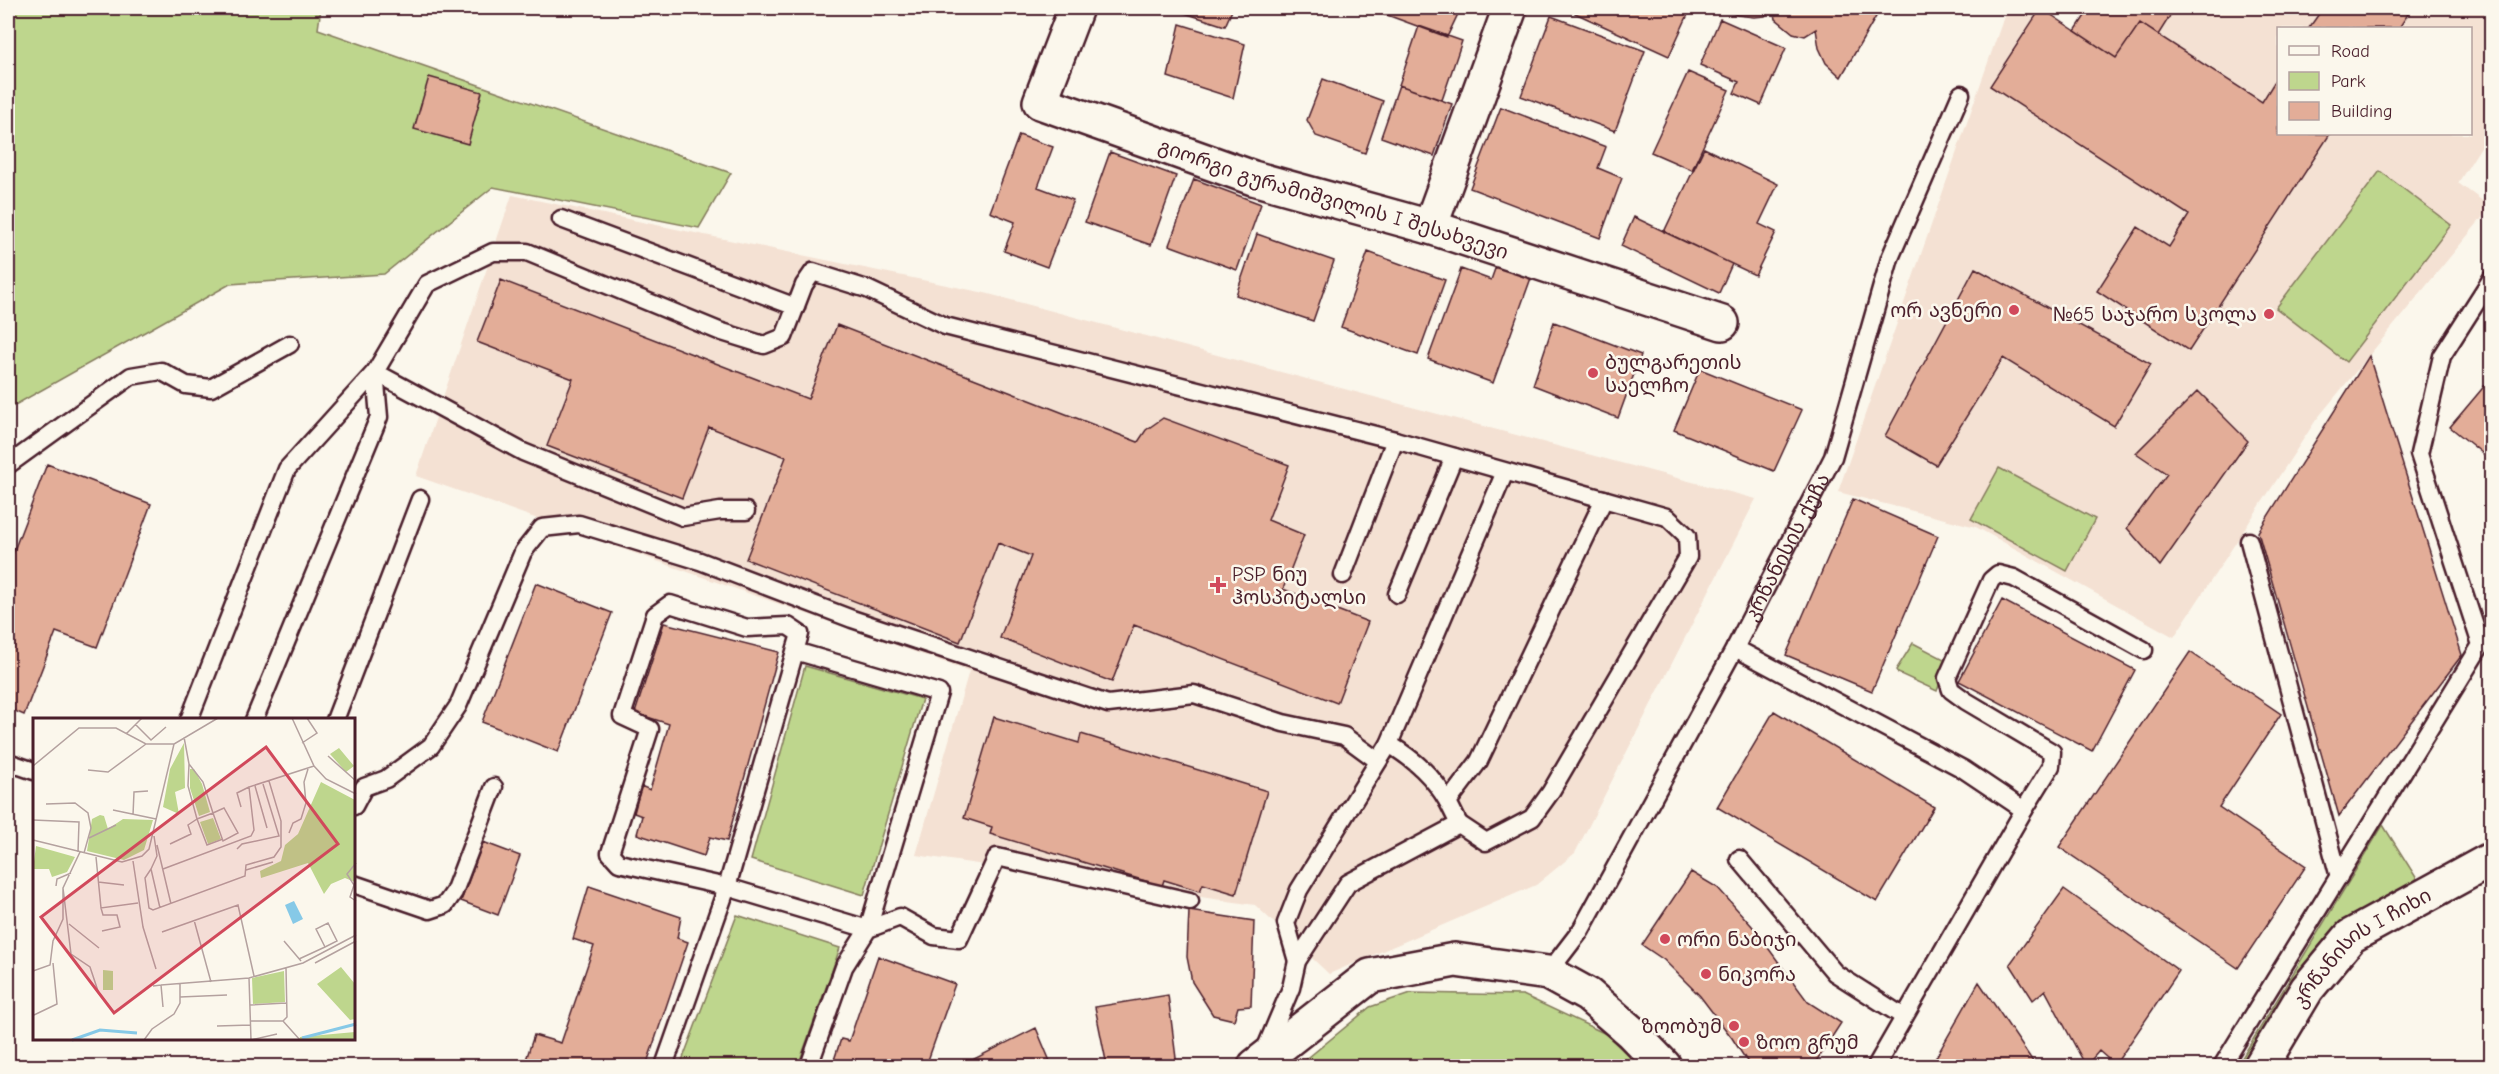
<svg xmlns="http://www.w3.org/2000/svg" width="2499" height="1074" font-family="'Comic Neue','Noto Sans Georgian',sans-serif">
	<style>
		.built { fill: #f4e1d3; fill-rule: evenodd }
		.green { fill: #bed68d; stroke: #847a5c; stroke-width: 1.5 }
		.building { fill: #e3ad98; stroke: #4a1f2b; stroke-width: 1.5 }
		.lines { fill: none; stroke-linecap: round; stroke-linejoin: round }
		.lane-casing { stroke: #4a1f2b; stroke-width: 21 }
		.street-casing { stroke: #4a1f2b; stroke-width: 38 }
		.secondary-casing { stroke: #4a1f2b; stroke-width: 38 }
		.lane { stroke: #fbf7ec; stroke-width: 16 }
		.street { stroke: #fbf7ec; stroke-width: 33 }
		.secondary { stroke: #fbf7ec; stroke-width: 33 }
		.poi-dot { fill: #d1495b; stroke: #fbf7ec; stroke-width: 2 }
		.labels { text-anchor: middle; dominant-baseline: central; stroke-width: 5; stroke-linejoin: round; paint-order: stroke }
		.street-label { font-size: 20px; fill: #4a1f2b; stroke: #fbf7ec }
		.poi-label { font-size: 20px; fill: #4a1f2b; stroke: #fbf7ec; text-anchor: start }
		.inset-river { fill: none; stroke: #86c9e7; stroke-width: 3 }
		.inset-road { fill: none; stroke: #b4a19f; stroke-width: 1.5 }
		.view { fill: #d1495b; fill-opacity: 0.15; stroke: #d1495b; stroke-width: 3 }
		.inset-edge { fill: none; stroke: #4a1f2b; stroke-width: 3 }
	</style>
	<rect width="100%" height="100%" fill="#fbf7ec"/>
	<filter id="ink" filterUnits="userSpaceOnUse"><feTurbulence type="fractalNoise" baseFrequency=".0167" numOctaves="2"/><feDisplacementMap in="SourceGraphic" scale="12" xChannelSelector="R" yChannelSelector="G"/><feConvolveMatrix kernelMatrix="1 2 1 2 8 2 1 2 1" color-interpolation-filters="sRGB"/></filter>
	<g filter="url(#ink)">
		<!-- built -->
		<path class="built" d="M2007,8h33l35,23 83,3 17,-26h302l14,9v114l-33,52 33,24 -175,213 -142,217 -198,-110 -138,-35zM2278,28h192v106h-192z
			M512,195l473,98 771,206 -181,354 -39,32 -207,89 -74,-69 -339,-50 53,-184 -553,-195z"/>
		<!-- green -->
		<path class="green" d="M8,8h313l-3,21 413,144 -32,55 -206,-41 -109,87 -154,10 -222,125z
			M2380,171l71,54 -105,137 -70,-54z
			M1999,468l96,51 -28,52 -96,-52z
			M1913,643l35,18 -11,30 -39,-18 -2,-3z
			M805,666l117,33 -58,196 -113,-35z
			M2383,825l34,54 -55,34 -115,153h-10z
			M737,915l103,33 -42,118h-118z
			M1411,993l112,2 83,39 33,32h-341l72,-59z"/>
		<!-- building -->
		<path class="building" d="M1169,8h64l-8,18z
			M1368,8h106l-15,4 -12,25z
			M1577,8h114l-22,48 -94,-43z
			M1722,8h49l-6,8 -11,1 -17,-2z
			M1774,8h107l-40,69 -15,-14 -7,-15 -3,-19 -11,7 -12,-3 -17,-14z
			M2041,8l75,50 24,-35 122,79 16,-26v58h52l-141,217 -92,-60 41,-64 31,20 20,-32 -199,-129z
			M2090,8h85l-17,27 -18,-12 -24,35 -41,-27z
			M2323,8h89l-13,20h-90z
			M1551,16l94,35 -30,80 -94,-35z
			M1720,19l66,29 -25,57 -27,-12 5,-11 -39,-17z
			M1180,24l65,20 -12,54 -65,-21z
			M1419,26l43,15 -20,59 -43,-15z
			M1688,72l41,18 -37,80 -41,-18z
			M429,77l53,15 -14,52 -54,-15z
			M1323,79l60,22 -18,52 -49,-17 -9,-16z
			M1399,85l53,19 -18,52 -53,-19z
			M1501,107l105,40 -8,21 24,10 -22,60 -130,-50z
			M1019,135l34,12 -15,40 35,13 -26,67 -43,-16 11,-29 -25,-10z
			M1704,148l74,36 -19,40 17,8 -21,43 -91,-43z
			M1110,152l66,24 -25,69 -66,-23z
			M1194,179l67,25 -24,66 -68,-25z
			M1634,217l98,47 -13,29 -98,-47z
			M1257,234l77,27 -21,60 -77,-26z
			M1368,252l77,28 -27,75 -77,-28z
			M1496,266l35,12 -38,105 -65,-24 33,-90 30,11z
			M1975,268l176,96 -37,62 -111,-68 -67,107 -51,-29z
			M501,280l307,119 29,-74 301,117 8,-12 17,-12 126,47 -21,55 36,15 -21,54 85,33 -31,81 -203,-78 -22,57 -112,-44 31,-82 -33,-13 -38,99 -214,-83 40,-102 -77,-30 -27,71 -135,-52 26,-67 -96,-37z
			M1554,322l87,33 -23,63 -85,-33z
			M2369,356l93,299 -123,161 -81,-284z
			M1700,369l102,41 -28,61 -100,-41z
			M2492,377v84l-42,-34z
			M2198,391l50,50 -88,125 -33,-38 40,-54 -31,-21z
			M47,464l104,40 -54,143 -41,-15 -32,83 -16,-7v-157l5,2z
			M1853,499l85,37 -66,155 -86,-36z
			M536,583l76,30 -54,139 -76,-30z
			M2002,600l133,70 -43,81 -133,-70z
			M664,623l115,29 -52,189 -17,-4 -6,19 -67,-22 5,-18 -8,-3 7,-27 9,4 19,-66 -34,-11z
			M2190,652l91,62 -62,93 87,59 -68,102 -179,-121z
			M1774,711l160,96 -57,95 -160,-95z
			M994,717l85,26 2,-9 186,57 -31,103 -33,-10 -3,7 -36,-11 -2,6 -172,-52 2,-7 -28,-9z
			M483,842l37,14 -22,59 -37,-14z
			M1691,872l27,16 34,38 56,76 33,21 -28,43h-63l-18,-28 -32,-42 -36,-36 -22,-15z
			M589,886l92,31 -4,21 11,4 -42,124h-122l10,-31 27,8 33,-97 -21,-7z
			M2064,889l115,82 -64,94 -16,-14 -13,15 -41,-76 -12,10 -23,-36z
			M1189,911l65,10 -3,85 -13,1 -4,13 -21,-5 -21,-33 -5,-25z
			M878,956l77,28 -29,82h-94l9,-27 8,2z
			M1979,982l57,84h-105z
			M1168,995l9,71h-70l-12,-59z
			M1036,1028l16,38h-79l-3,-5z"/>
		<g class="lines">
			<!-- lane casing -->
			<g class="lane-casing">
				<g id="lane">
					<path d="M561,219l235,88"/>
					<path d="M8,465l123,-89 30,-5 25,14 25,3 79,-44"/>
					<path d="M2249,541l90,336"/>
					<path d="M1343,575l52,-135"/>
					<path d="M1397,594l57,-137"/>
					<path d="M1735,648l228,121 61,41 -148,256"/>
					<path d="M189,720l98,-251 88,-97 52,-88 66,-32h34l192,79 45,14 20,-8 20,-52 9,-13 54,17 78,37 450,114 272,77 20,19 1,21 -138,236 -18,25 -46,24 -27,-18"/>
					<path d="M254,720l125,-303 -4,-45 148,80 160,65 37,-6h26"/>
					<path d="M335,720l85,-221"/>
					<path d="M1389,744c26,16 44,32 59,58"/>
					<path d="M8,762l26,9"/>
					<path d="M354,806l10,-19 22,-8 45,-33 27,-40 65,-154 19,-24 37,-4 121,37 152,58 256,85 86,-10 89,29 61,13 34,25"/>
					<path d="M2024,810l27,-44 1,-14 -86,-51 -15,-11 -4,-12 44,-98 7,-6 16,4 130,72"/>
					<path d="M1739,859l96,114 69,44"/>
					<path d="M354,884l76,26 15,-5 9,-13 40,-105"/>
					<path d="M1297,961l-11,-38 13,-33 90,-146 116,-272"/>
					<path id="s1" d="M1548,973l33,-43 154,-282 98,-191 57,-199 71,-164"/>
					<path d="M1264,1052l27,-64 6,-27 51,-78 111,-59 -11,-22 31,-41 125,-262"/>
					<path d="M664,1066l63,-179 73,-253 -12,-8 -41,2 -77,-24 -15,11 -33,101 28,13 -40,124 9,10 108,24 141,42 71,-236 -144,-42"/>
					<path d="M809,1066l35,-99 24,-38 32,-12 34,19 25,3 38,-82 193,44"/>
					<path d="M2222,1066l259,-421 -62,-191 23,-98 50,-78"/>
				</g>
			</g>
			<!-- street casing -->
			<g class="street-casing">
				<g id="street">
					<path id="s2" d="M1076,8l-36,94 213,76 177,49 292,96"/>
					<path d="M1430,227l80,-219"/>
					<path id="s3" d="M2261,1066l46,-77 44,-53 141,-77"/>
				</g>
			</g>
			<!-- secondary casing -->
			<g class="secondary-casing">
				<path id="secondary" d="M1255,1066l115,-90 85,-16 93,13 40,22 43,37 33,34"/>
			</g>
			<!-- lane -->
			<use href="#lane" class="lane"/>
			<!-- street -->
			<use href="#street" class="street"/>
			<!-- secondary -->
			<use href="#secondary" class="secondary"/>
		</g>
	</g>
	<!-- markers -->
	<g class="poi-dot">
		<circle cx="2014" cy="310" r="6"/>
		<circle cx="2269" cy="314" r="6"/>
		<circle cx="1593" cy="373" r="6"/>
		<path d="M1215 576h6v6h6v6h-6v6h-6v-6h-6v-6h6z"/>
		<circle cx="1665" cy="939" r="6"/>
		<circle cx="1706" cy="974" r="6"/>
		<circle cx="1734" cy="1026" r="6"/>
		<circle cx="1744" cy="1042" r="6"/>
	</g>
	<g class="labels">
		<!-- street labels -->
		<g class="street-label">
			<text stroke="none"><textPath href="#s2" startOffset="410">გიორგი გურამიშვილის I შესახვევი</textPath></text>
			<text stroke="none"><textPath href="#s1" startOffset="489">კრწანისის ქუჩა</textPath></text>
			<text stroke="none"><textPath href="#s3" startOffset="159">კრწანისის I ჩიხი</textPath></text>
		</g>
		<!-- poi labels -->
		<g class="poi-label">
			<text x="2002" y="310" text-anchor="end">ორ ავნერი</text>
			<text x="2257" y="314" text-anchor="end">№65 საჯარო სკოლა</text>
			<text x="1605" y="362">ბულგარეთის<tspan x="1605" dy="23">საელჩო</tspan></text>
			<text x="1232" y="574">PSP ნიუ<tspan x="1232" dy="23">ჰოსპიტალსი</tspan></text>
			<text x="1677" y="939">ორი ნაბიჯი</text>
			<text x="1718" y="974">ნიკორა</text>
			<text x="1722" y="1026" text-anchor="end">ზოობუმ</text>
			<text x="1756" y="1042">ზოო გრუმ</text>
		</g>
	</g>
	<!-- overview -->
	<g transform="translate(33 718)">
		<rect width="322" height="322" fill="#fbf7ec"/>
		<path d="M151,25l1,45 -10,4 4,22 -16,-7 7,-38zM306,30l15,18 -8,6 -16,-18zM157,51h4l8,15 8,28 -11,4 -9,-28zM288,64l34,18v82l-10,-4 -14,6 -7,10 -16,-31 -47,15 -1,-7 21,-10 4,-16 13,-11zM67,97l4,1 4,13 15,-10 30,1 -9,30 -20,10 -37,-9 5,-32zM180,100l8,21 -13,5 -8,-22zM3,128l39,11 -8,15 -15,5 -3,-8h-16zM308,249l14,17v35l-5,1 -33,-36zM70,252l10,1v19h-10zM251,253l1,31 -32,2 -1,-26zM322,314v8h-56l1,-3z" fill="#bed68d"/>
		<path d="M261,183l9,18 -10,5 -8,-19z" fill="#86c9e7"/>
		<path class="inset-river" d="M269,320l54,-14M39,322l28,-10 37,3"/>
		<path class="inset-road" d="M259,0l22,48 12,13 30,15M102,6l16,16 15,-13M93,16l16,-16M151,19l5,27 14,18 10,31 10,28 15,-8 -14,-25 -11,5 -16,6 10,26 16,-6M269,25l15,-10 -10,-15M295,38l28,25M0,48l46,-38h37l30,16h28M55,52l20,2 38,-28M222,68l12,42M13,86l29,-1 13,10 3,15 -7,25M208,89l-4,-14 12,-6M80,92l43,9M100,97l1,-23 14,-1M0,102l46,2 -1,30M256,115l4,-10 8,-4 5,-16 -2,-21 4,-13M121,118l3,20 -6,13 9,39M56,120l27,-13M0,122l89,22 20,-6 7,-7 25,-105 44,-26M137,126l21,-10 -3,-9 9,-6 -9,-33 1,-22M124,127l14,59M204,131l5,-5 37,-8 -16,-52M63,139l5,51 37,-5M100,143l10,66 13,42M323,145l-9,11 7,11 -4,12 6,4M118,151l-6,9 4,30 4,2 92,-34 1,-11 28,-8 7,-10v-26l-12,-40M130,151l88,-33 3,-6 -5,-43 65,-21M213,152l27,-8M65,164l26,3M23,168l1,-7 14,-6M30,170l8,66 19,13 9,27M68,190l2,7h14l3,12 -18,4M161,202l17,62M36,206l30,24M129,214l76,-27 16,71M251,223l17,20M266,241l26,-12 12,-6 -9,-18 -12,6 9,18M282,245l41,-22M0,253l17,-6 3,-24 10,-22v-31l17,-36M216,260l2,62 26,-6M128,267l88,-7 54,-15 53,-28M120,268l8,-1 2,22M147,279l47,-2M217,287l36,-2M1,297l23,-11 -4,-41M218,303h32l17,19M250,303l4,-4 -1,-49M184,308l34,-1M111,322l8,-11 22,-15 6,-11v-19M268,322h25"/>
		<path class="view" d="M233,29l72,97 -224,169 -73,-96z"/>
		<rect width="322" height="322" class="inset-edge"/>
	</g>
	<!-- margin -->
	<rect width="2499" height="1074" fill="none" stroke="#fbf7ec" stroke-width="30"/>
	<rect x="15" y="15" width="2469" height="1044" fill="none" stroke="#4a1f2b" stroke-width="2" filter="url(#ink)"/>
	<!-- legend -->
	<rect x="2277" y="27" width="195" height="108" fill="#fbf7ec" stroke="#b4a19f" stroke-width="1.5"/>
	<rect x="2289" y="46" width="30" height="9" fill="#fbf7ec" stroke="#b4a19f" stroke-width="1.5"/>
	<text x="2331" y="57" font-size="18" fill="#4a1f2b">Road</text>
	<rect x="2289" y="72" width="30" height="18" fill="#bed68d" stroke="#b4a19f" stroke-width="1.5"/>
	<text x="2331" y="87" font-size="18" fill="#4a1f2b">Park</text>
	<rect x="2289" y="102" width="30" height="18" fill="#e3ad98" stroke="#b4a19f" stroke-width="1.5"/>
	<text x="2331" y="117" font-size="18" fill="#4a1f2b">Building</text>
</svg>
